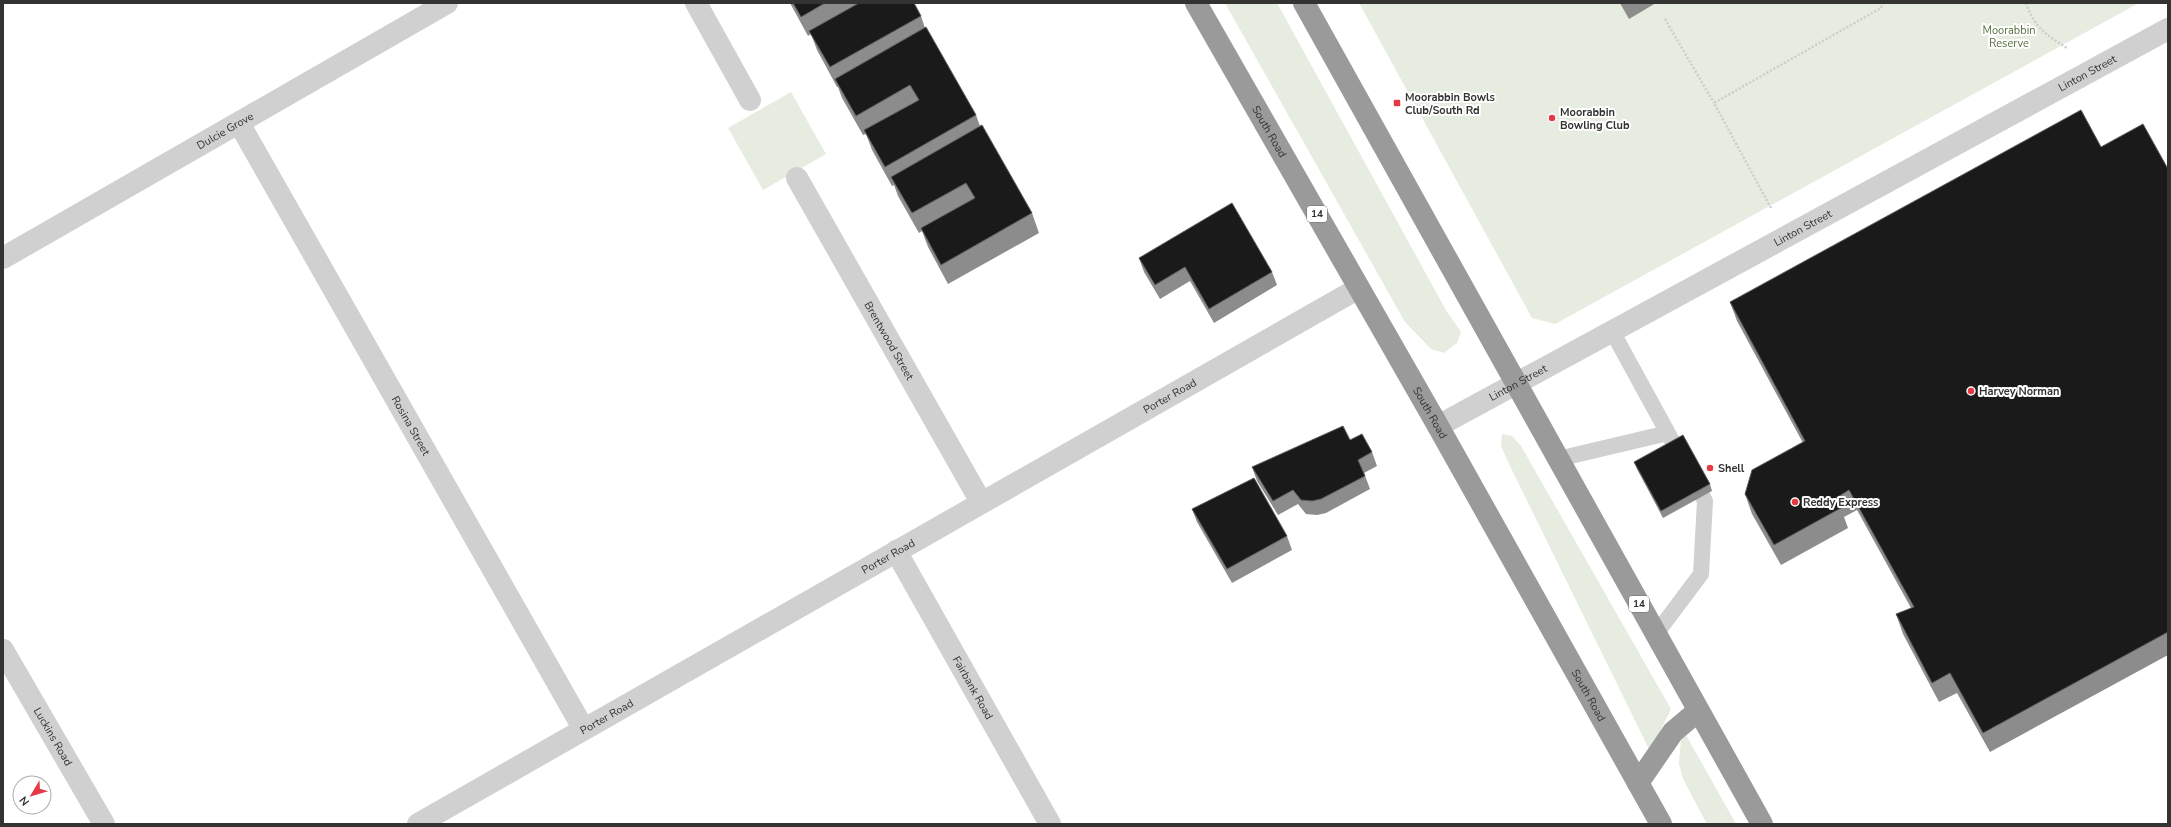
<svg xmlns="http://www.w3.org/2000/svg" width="2171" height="827" font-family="'Nunito Sans',sans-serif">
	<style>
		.green { fill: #e6ecdf }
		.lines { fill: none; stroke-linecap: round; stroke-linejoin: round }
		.path { stroke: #cdcdcd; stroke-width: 2.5; stroke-dasharray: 2 2; stroke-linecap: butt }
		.lane { stroke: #d0d0d0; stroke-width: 16 }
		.street { stroke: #d0d0d0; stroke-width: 22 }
		.highway { stroke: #9a9a9a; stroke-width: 22 }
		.wall { fill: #8c8c8c }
		.building { fill: #1a1a1a; stroke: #5f5f5f }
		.poi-dot { fill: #e63946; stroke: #fff; stroke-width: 1.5 }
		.labels { text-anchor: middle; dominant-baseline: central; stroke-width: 4; stroke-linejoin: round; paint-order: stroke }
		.shield { fill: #fff; stroke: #707070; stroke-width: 1 }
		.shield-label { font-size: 10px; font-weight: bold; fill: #333 }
		.park-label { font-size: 11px; fill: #56703f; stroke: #fff }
		.street-label { font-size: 11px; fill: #333; stroke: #fff }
		.poi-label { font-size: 11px; font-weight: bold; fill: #333; stroke: #fff; text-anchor: start }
	</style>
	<rect width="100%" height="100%" fill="#fff"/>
	<!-- green -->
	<path class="green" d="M1225,3h52l170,309 14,20 -4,11 -13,10 -13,-4 -26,-27z
		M1359,3h780l-584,321 -23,-6z
		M791,92l35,62 -63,36 -35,-62z
		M1502,434l10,2 9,10 150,263 -14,29 -8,11 -141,-287 -7,-16z
		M1686,735l50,89h-29l-24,-45 -4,-15 2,-25z"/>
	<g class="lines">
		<!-- path -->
		<path class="path" d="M2026,3c9,25 19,31 41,45
			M1665,19l49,84
			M1771,208l-57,-105 167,-95 2,-5"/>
		<!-- lane -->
		<path class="lane" d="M1612,331l93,170 -4,73 -45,60
			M1558,459l110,-26"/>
		<!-- street -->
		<g class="street">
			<path d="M696,3l54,97"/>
			<path id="s1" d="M239,123l344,605"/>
			<path id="s2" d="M797,178l184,324"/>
			<path id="s3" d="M3,258l444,-255"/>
			<path id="s4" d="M1438,426l730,-397"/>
			<path id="s5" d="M896,551l154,273"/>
			<path id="s6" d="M3,650l101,174"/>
			<path id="s7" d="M418,824l941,-536"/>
		</g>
		<!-- highway -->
		<g class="highway">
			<path id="s8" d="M1196,3l242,423 223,398"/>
			<path d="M1304,3l458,821"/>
			<path d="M1638,783l35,-51 25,-21"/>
		</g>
	</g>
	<!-- wall -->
	<path class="wall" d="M790,3h124l7,13 4,12 51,87 4,11 52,87 7,20 -91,51 -20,-37 -6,-16 -3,2 -21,-37 -4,-11 -2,1 -20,-36 -6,-16 -3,1 -21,-37 -4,-11h-1l-20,-37 -6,-16 -3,2z
		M1620,3h36l-27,16z
		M2101,147l67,22v486l-178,97 -33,-59 -18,9 -36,-68 -7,-20 15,-6 -54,-98 -13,7 4,11 -67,37 -29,-51 -7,-20 58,-51 -66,-122 -7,-19z
		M1139,258l133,14 5,13 -63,38 -24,-42 -30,18 -16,-27z
		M1372,452l5,14 -13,7 6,16 -44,24 -9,2 -11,-1 -8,-10 -20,11 -21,-34 -5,-14z
		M1634,462l76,22 2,7 -49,27 -26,-49z
		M1192,509l95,27 5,14 -60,33 -35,-61z"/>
	<!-- building -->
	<path class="building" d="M793,3h32l-24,14z
		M859,3h55l7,13 -91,51 -21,-36z
		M926,27l50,88 -91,52 -21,-37 55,-30 -9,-15 -54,31 -21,-37z
		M2081,110l20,37 42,-23 25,45v463l-185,101 -33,-60 -18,10 -36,-69 18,-7 -65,-117 -13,8 5,10 -67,37 -29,-51 7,-24 53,-29 -75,-139z
		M982,125l50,88 -91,52 -20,-37 54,-30 -9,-15 -54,30 -21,-36z
		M1232,203l40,69 -63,37 -24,-42 -30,18 -16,-27z
		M1343,426l7,14 12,-6 10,18 -14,8 7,16 -44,23 -9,2 -11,-1 -8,-10 -20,11 -21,-34z
		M1683,435l27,49 -49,27 -27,-49z
		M1254,478l33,58 -60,33 -35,-60z"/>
	<!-- markers -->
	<g class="poi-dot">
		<rect x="1393" y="99" width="8" height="8" rx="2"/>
		<circle cx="1552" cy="118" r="4"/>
		<circle cx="1971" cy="391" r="4"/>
		<circle cx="1710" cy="468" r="4"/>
		<circle cx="1795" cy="502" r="4"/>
	</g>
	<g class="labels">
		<!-- shield labels -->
		<g class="shield">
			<rect x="1307" y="206" width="20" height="16" rx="3"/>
			<rect x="1629" y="596" width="20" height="16" rx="3"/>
		</g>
		<g class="shield-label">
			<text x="1317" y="214">14</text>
			<text x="1639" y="604">14</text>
		</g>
		<!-- park labels -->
		<g class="park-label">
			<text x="2009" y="30">Moorabbin<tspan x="2009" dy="13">Reserve</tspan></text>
		</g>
		<!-- street labels -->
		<g class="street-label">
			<text stroke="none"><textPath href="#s4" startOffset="739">Linton Street</textPath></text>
			<text stroke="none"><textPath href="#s3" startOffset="256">Dulcie Grove</textPath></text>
			<text stroke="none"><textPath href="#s8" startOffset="148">South Road</textPath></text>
			<text stroke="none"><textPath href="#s4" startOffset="415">Linton Street</textPath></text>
			<text stroke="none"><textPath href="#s2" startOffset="187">Brentwood Street</textPath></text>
			<text stroke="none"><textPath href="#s4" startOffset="91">Linton Street</textPath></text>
			<text stroke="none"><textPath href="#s7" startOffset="865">Porter Road</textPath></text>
			<text stroke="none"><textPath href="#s8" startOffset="472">South Road</textPath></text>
			<text stroke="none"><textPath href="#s1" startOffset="348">Rosina Street</textPath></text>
			<text stroke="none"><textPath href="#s7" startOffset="541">Porter Road</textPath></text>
			<text stroke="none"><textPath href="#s5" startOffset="157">Fairbank Road</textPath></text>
			<text stroke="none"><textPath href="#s8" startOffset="796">South Road</textPath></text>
			<text stroke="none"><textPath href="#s7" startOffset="217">Porter Road</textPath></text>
			<text stroke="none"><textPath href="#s6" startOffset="100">Luckins Road</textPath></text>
		</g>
		<!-- poi labels -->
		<g class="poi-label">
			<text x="1405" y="97">Moorabbin Bowls<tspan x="1405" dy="13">Club/South Rd</tspan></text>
			<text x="1560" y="112">Moorabbin<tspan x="1560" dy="13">Bowling Club</tspan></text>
			<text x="1979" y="391">Harvey Norman</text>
			<text x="1718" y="468">Shell</text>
			<text x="1803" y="502">Reddy Express</text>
		</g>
	</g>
	<!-- border -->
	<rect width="2171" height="827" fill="none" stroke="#333333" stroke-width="8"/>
	<!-- north arrow -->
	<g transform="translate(32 795) rotate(232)"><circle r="19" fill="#ffffff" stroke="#adadad"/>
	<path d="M0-3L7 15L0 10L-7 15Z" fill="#e63946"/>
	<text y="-6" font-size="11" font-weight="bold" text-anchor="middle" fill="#333333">N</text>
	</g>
</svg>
